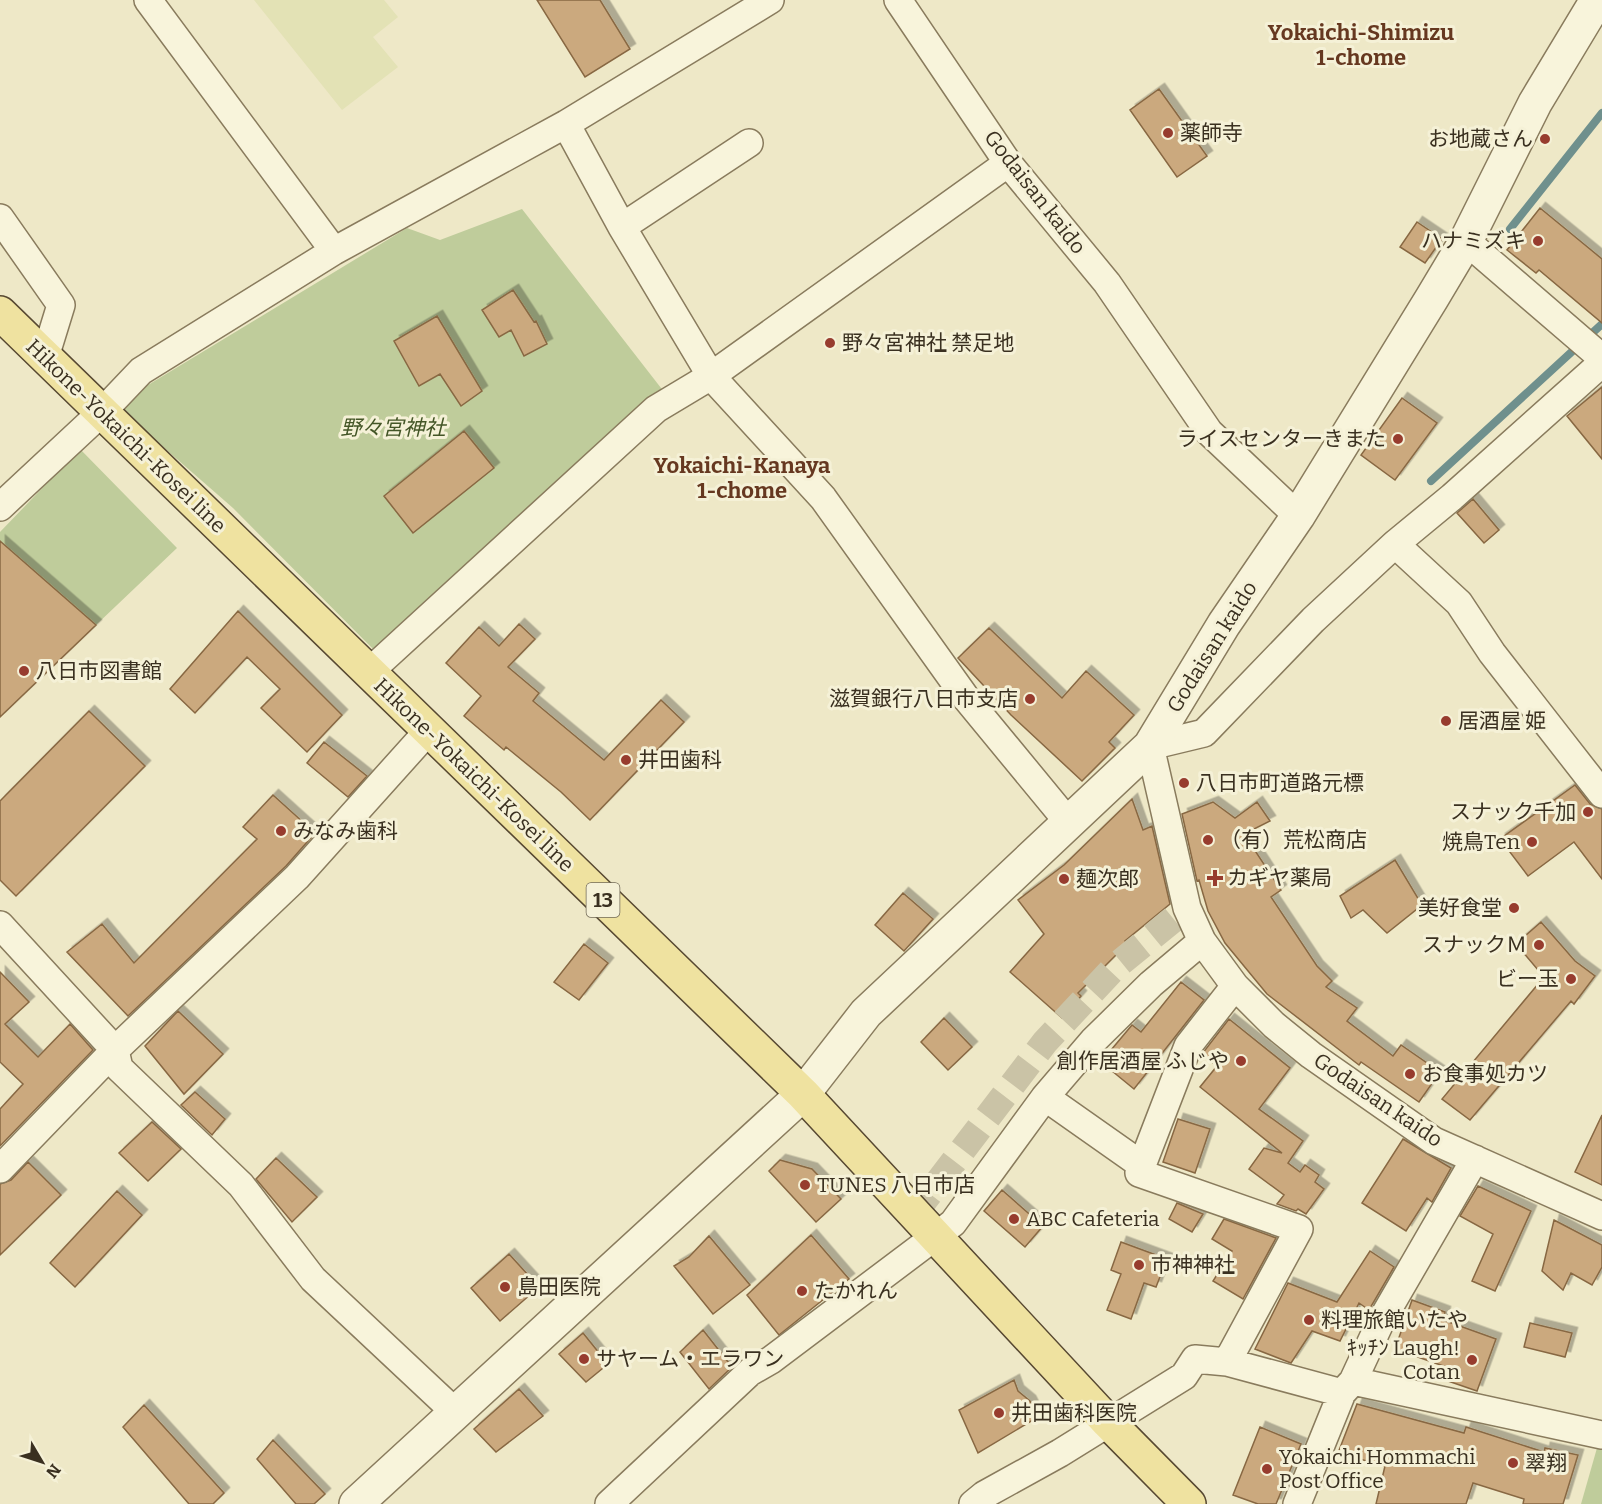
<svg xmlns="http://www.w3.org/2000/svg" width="1602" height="1504" font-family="Bitter,'Noto Sans JP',serif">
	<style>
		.farmland { fill: #e3e2b5 }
		.green { fill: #bfcc9b }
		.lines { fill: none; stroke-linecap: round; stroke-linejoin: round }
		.stream { stroke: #6f908d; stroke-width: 8 }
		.building { fill: #cba97e; stroke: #886843; stroke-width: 1.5; filter: url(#shadow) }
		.minor-tunnel { stroke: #cac3a6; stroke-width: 27; stroke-dasharray: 27 14; stroke-linecap: butt }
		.minor-casing { stroke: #897b5d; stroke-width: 30 }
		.tertiary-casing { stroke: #897b5d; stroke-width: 36 }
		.primary-casing { stroke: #574831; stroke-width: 36 }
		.minor { stroke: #f8f4db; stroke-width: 27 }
		.tertiary { stroke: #f8f4db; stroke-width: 33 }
		.primary { stroke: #efe2a0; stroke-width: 33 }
		.poi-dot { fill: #973c2e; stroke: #f5f1d7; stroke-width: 2 }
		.labels { text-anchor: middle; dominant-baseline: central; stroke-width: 6; stroke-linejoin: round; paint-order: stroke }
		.shield { fill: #f5f1d7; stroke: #726a57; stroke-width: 1.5 }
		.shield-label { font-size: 20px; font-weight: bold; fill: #3a3020 }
		.poi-label { font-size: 21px; fill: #3a3020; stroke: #f5f1d7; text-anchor: start }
		.street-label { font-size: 21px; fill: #3a3020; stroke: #f5f1d7 }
		.park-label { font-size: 21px; font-style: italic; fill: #445627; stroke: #f5f1d7 }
		.neighbourhood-label { font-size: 22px; font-weight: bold; fill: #663820; stroke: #f5f1d7 }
	</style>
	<defs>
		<filter id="shadow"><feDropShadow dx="5.5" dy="-5.5" stdDeviation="0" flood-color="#0004"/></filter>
	</defs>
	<rect width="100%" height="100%" fill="#eee8c7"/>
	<!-- farmland -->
	<path class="farmland" d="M254,0h130l14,17 -25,20 25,30 -56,43z"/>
	<!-- green -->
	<path class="green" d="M522,209l146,188 -285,262 -150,-151 -118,-103 292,-177 33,12z
		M80,449l97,99 -81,77 -96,-84v-9z
		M1599,1441l3,1v62h-21z"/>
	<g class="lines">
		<!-- stream -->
		<path class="stream" d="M1510,229l92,-116
			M1431,481l171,-157"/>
	</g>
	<!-- building -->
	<path class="building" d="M537,0h63l30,49 -45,28z
		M1159,89l48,67 -30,21 -47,-67z
		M1540,208l62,51v64l-63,-53 -3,3 -29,-23z
		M1417,222l25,17 -17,24 -25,-16z
		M513,290l21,32 2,-1 11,23 -23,12 -13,-26 -12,7 -17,-27z
		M437,316l45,75 -21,15 -21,-32 -21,12 -25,-45z
		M1602,387v72l-35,-43z
		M1402,398l35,25 -42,57 -34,-25z
		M464,431l30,37 -81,65 -29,-37z
		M1473,499l26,31 -15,13 -27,-30z
		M0,541l96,84 -96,92z
		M238,611l104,104 -35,37 -46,-44 19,-19 -33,-32 -52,56 -25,-24z
		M519,624l16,15 -27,28 31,26 -6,8 71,59 57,-60 23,22 -94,98 -29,-28 -55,-45 -2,3 -40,-34 17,-20 -35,-33 33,-36 20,19z
		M989,628l73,70 24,-27 48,44 -25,27 6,6 -33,33 -71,-66 -53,-57z
		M89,711l56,55 -129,130 -16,-16v-79z
		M324,742l43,34 -19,21 -41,-34z
		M1575,785l15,19 12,5v70l-28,-37 -46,34 -28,-37z
		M273,795l42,38 -29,33 -158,150 -61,-64 35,-28 32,39 123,-124 -14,-12z
		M1132,799l11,31 9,-4 18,78 -45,37 2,3 -49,49 3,3 -19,22 -52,-46 34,-38 -26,-34 46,-35z
		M1213,802l22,16 22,-16 13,19 -26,13 37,56 -10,7 46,69 15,15 -6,6 31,21 -10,13 46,35 8,-11 39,27 -21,30 -58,-40 -2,3 -92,-71 -42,-51 -17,-32 -9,-31 -2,1 -15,-67z
		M1395,860l27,45 -35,28 -24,-23 -12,8 -11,-22z
		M903,893l30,26 -29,32 -29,-26z
		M1541,922l34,39 20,15 -21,28 -3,-3 -101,119 -28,-21 102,-122 -28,-33z
		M584,944l24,19 -29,37 -25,-18z
		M0,972l29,30 -24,22 33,33 32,-33 23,26 -93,96v-37l23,-25 -23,-22z
		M1181,982l23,18 -70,89 -33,-27 31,-37 9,7z
		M178,1011l45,43 -39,40 -39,-48z
		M944,1018l28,29 -24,23 -27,-28z
		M1229,1019l61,49 -31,41 44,32 -15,22 12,9 5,-7 14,10 -4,7 9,7 -18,25 -8,-5 -2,2 -19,-7 7,-9 -35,-26 15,-21 18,5 -82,-66 17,-21 -15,-12z
		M195,1092l30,27 -13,16 -31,-30z
		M1602,1115v70l-27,-13z
		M1178,1119l32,10 -15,44 -32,-11z
		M152,1122l29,27 -33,32 -29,-28z
		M1403,1139l48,29 -19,34 -5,-4 -21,33 -44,-28z
		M276,1158l41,39 -25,25 -36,-43z
		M780,1160l32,9 29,30 -25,23 -47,-51z
		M28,1162l33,33 -61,60v-71l11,-4z
		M1478,1186l53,25 -36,80 -23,-10 21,-47 -33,-18z
		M1002,1190l41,36 -18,21 -41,-36z
		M117,1191l25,24 -67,72 -25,-24z
		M1177,1203l26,11 -11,18 -23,-13z
		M1224,1219l52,19 -33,61 -30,-18 19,-30 -20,-12z
		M1554,1220l48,25v22l-10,18 -21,-12 -8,17 -21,-19z
		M811,1235l38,44 -70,56 -32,-40z
		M709,1236l41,49 -37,29 -39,-48 15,-9z
		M1121,1242l46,17 -11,28 -12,-4 -13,36 -24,-9 14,-36 -10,-4z
		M1370,1251l24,16 -25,43 -10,-7 -19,38 -28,-10 -21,32 -36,-14 33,-66 49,19z
		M509,1254l30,33 -39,34 -29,-33z
		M1412,1300l33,12 -2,8 53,19 -19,52 -29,-10 4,-12 -57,-20z
		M1530,1323l42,10 -7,24 -41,-10z
		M703,1330l29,37 -23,22 -29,-37z
		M583,1333l25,31 -22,18 -27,-28z
		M1014,1380l4,11 12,10 8,16 -60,36 -19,-43z
		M519,1389l24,27 -47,36 -22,-23z
		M1357,1404l107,29 2,-6 78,25 1,-4 33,7 -15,49h-40l1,-5 -51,-16 -7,21h-90l9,-38 -47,-13z
		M144,1405l80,88 -11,11h-24l-66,-77z
		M1260,1427l41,17 -25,60h-18l-25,-9z
		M273,1440l52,54 -11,10h-18l-39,-45z"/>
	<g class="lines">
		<!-- minor-tunnel -->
		<path class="minor-tunnel" d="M913,1215l132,-173 70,-75 72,-59"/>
		<!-- minor casing -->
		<g class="minor-casing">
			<path id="minor" d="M148,0l186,251
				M898,0l110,163 99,120 102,149 89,84
				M566,124l56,103 89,149 112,122 143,200 103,125
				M0,218l61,87 -16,52
				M622,227l127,-84
				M1466,241l136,117
				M1602,363l-150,134 -57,47 -82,76 -109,113 -54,13 37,162 15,33 33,45 39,39 37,30 123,86 168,75
				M0,507l102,-95 39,-41 193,-120 232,-127 204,-124
				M1395,544l64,59 33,50 110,141
				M369,672l287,-263 55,-33 297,-213
				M0,925l115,125 4,18 122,117 72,94 143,134
				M1045,1097l98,69
				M0,1169l115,-119 182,-173 132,-147
				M1227,1362l72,-133 -160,-56 49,-127 47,-60
				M1353,1381l249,54
				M609,1504l141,-132 21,-12 182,-137 92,-126 48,-56 58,-57 51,-43
				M973,1504l11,-9 76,-42 124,-77 11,-17 32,3 115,31
				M1297,1504l45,-111 11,-12 27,-58 95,-164"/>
		</g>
		<!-- tertiary casing -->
		<g class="tertiary-casing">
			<path id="tertiary" d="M356,1504l447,-410 63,-81 284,-267 74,-122 74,-108 134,-218 34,-57 69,-138 62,-103"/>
		</g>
		<!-- primary casing -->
		<g class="primary-casing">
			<path id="primary" d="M0,313l803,781 305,328 81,82"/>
		</g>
		<!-- minor -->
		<use href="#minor" class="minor"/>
		<!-- tertiary -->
		<use href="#tertiary" class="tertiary"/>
		<!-- primary -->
		<use href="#primary" class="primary"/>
	</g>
	<!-- markers -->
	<g class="poi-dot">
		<circle cx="1168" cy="133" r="6"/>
		<circle cx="1545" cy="139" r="6"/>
		<circle cx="1538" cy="241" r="6"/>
		<circle cx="830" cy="343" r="6"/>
		<circle cx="1398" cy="439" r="6"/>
		<circle cx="24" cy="671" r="6"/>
		<circle cx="1030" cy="699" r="6"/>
		<circle cx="1446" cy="721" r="6"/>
		<circle cx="626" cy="760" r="6"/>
		<circle cx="1184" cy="783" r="6"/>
		<circle cx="1588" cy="812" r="6"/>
		<circle cx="281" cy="831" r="6"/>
		<circle cx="1208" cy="840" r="6"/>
		<circle cx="1532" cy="842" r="6"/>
		<path d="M1212 869h6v6h6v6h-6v6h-6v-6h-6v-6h6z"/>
		<circle cx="1064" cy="879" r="6"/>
		<circle cx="1514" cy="908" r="6"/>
		<circle cx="1539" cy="945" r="6"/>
		<circle cx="1571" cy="979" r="6"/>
		<circle cx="1241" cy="1061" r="6"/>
		<circle cx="1410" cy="1074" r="6"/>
		<circle cx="805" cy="1185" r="6"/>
		<circle cx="1014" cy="1219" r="6"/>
		<circle cx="1139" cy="1265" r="6"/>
		<circle cx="505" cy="1287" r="6"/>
		<circle cx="802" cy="1291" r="6"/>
		<circle cx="1309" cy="1320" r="6"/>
		<circle cx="584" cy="1359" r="6"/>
		<circle cx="1472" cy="1360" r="6"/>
		<circle cx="999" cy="1413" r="6"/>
		<circle cx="1513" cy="1463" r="6"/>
		<circle cx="1267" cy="1469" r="6"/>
	</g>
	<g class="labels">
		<!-- shield labels -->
		<rect class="shield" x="586.5" y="883" width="33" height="34" rx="4.5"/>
		<g class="shield-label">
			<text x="603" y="900">13</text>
		</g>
		<!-- poi labels -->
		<g class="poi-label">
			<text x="1180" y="133">薬師寺</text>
			<text x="1533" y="139" text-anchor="end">お地蔵さん</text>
			<text x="1526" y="241" text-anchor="end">ハナミズキ</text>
			<text x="842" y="343">野々宮神社 禁足地</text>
			<text x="1386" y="439" text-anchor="end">ライスセンターきまた</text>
			<text x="36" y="671">八日市図書館</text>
			<text x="1018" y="699" text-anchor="end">滋賀銀行八日市支店</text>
			<text x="1458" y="721">居酒屋 姫</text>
			<text x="638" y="760">井田歯科</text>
			<text x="1196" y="783">八日市町道路元標</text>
			<text x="1576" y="812" text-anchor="end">スナック千加</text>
			<text x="293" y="831">みなみ歯科</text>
			<text x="1220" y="840">（有）荒松商店</text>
			<text x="1520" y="842" text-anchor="end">焼鳥Ten</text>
			<text x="1227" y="878">カギヤ薬局</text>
			<text x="1076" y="879">麺次郎</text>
			<text x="1502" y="908" text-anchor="end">美好食堂</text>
			<text x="1527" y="945" text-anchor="end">スナックＭ</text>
			<text x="1559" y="979" text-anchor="end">ビー玉</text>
			<text x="1229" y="1061" text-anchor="end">創作居酒屋 ふじや</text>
			<text x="1422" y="1074">お食事処カツ</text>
			<text x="817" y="1185">TUNES 八日市店</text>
			<text x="1026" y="1219">ABC Cafeteria</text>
			<text x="1151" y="1265">市神神社</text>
			<text x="517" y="1287">島田医院</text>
			<text x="814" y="1291">たかれん</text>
			<text x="1321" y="1320">料理旅館いたや</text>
			<text x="1460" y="1348" text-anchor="end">ｷｯﾁﾝ Laugh!<tspan x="1460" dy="24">Cotan</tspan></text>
			<text x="596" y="1359">サヤーム・エラワン</text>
			<text x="1011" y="1413">井田歯科医院</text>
			<text x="1279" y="1457">Yokaichi Hommachi<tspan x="1279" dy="24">Post Office</tspan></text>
			<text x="1525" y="1463">翠翔</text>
		</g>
		<!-- street labels -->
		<g class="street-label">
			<text transform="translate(1035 192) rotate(52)">Godaisan kaido</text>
			<text transform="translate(126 436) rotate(44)">Hikone-Yokaichi-Kosei line</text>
			<text transform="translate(1212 647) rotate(-58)">Godaisan kaido</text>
			<text transform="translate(474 775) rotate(44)">Hikone-Yokaichi-Kosei line</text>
			<text transform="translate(1378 1100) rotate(34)">Godaisan kaido</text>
		</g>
		<!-- park labels -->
		<g class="park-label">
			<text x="393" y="428">野々宮神社</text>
		</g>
		<!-- neighbourhood labels -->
		<g class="neighbourhood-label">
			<text x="1361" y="32">Yokaichi-Shimizu<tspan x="1361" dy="25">1-chome</tspan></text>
			<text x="742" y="465">Yokaichi-Kanaya<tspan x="742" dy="25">1-chome</tspan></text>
		</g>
	</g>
	<!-- north arrow -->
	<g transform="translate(42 1462) rotate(129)" stroke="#f5f1d7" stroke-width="4.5" paint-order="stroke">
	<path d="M0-4.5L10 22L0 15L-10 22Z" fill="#3a3020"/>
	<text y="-9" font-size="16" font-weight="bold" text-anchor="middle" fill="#3a3020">N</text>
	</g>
</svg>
